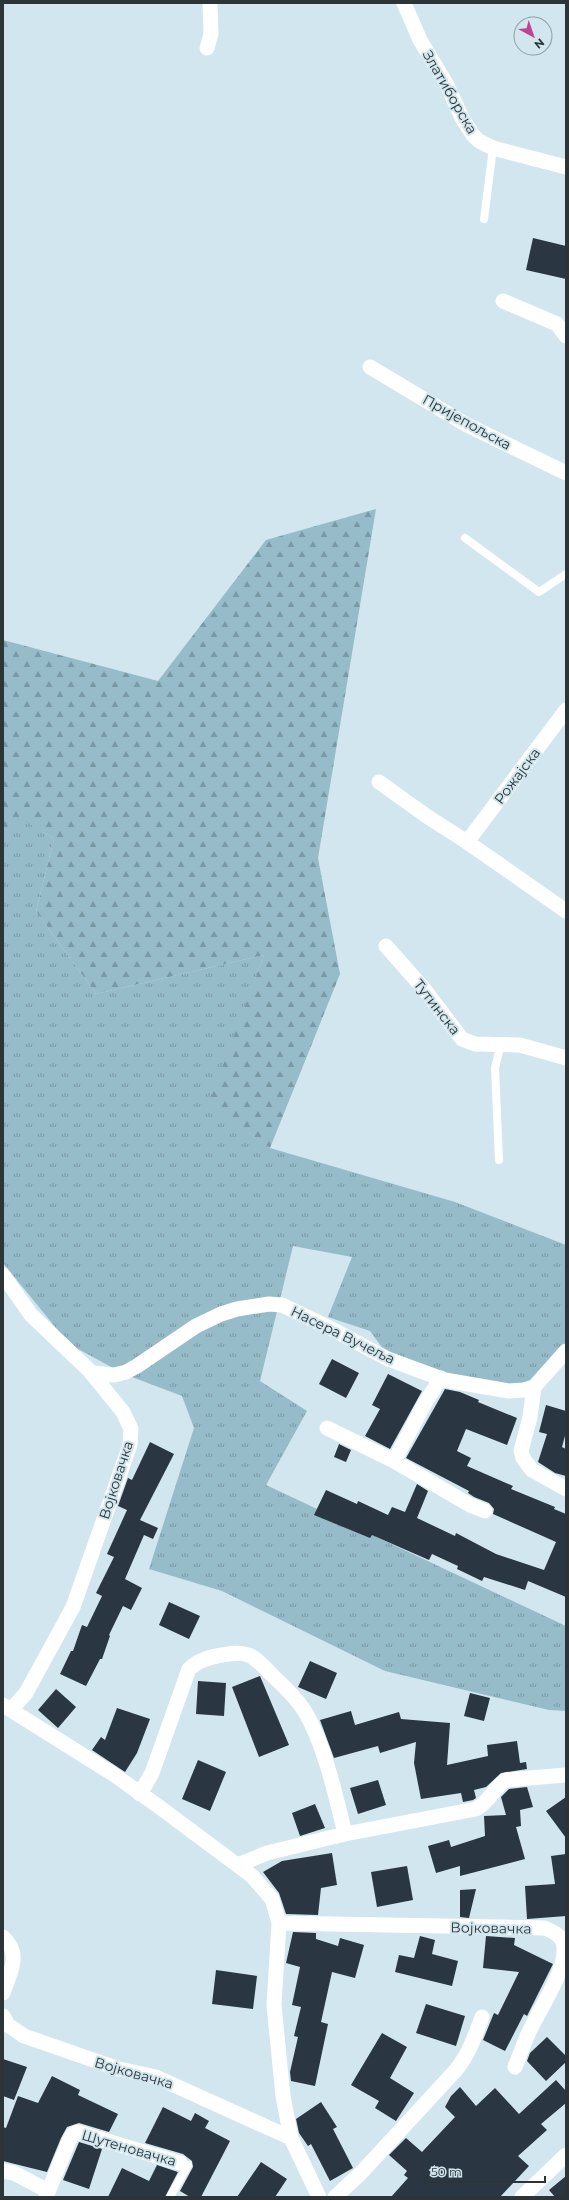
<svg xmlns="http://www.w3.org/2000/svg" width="569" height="2200" font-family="Montserrat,sans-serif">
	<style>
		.grass { fill: url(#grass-tufts) }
		.forest { fill: url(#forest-firs) }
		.building { fill: #2a3641 }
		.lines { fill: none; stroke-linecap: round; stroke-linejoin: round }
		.service { stroke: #fff; stroke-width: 8 }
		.minor { stroke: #fff; stroke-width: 15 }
		.labels { text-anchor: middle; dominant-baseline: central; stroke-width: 4; stroke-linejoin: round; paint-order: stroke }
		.street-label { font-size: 14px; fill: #2c3437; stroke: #d1e6ee }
	</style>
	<defs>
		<pattern id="grass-tufts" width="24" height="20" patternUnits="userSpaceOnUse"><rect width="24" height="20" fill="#96bbc9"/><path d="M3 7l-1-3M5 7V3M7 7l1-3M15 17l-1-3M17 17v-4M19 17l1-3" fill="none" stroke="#7b99a4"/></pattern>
		<pattern id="forest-firs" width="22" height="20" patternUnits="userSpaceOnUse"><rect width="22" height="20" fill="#96bbc9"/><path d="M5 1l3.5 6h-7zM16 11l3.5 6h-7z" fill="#7b99a4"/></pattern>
	</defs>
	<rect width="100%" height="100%" fill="#d1e6ee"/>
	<!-- grass -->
	<path class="grass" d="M19,816l35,23 -18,72 60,83 168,-39 -54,148 60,45 185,54 111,43v100l-24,26 -19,15 -79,-11 -57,-21 -17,-23 -42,-14 24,-60 -59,-11 -33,135 47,30 -41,74 300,141v85l-17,-1 -164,-39 -163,-80 -73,-22 45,-141 -12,-32 -58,-22 -55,-30 -66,-81v-433z"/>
	<!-- forest -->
	<path class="forest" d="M376,509l-58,349 22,116 -70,174 -61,-45 55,-148 -168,39 -60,-83 18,-72 -35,-22 -16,13v-190l155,41 108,-141z"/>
	<!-- building -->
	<path class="building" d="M533,238l33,8v33l-40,-9z
		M332,1359l27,14 -13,25 -27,-14z
		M388,1374l34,17 -32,58 -25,-13 15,-27 -8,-4z
		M445,1389l15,3 19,8 -1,2 39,16 -10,27 -41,-16 -9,22 14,7 -4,8 46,20 -2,3 44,18 -1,2 12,5v83l-38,-16 -3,9 -41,-13 -2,4 -25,-12 1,-3 -26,-12 -3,6 -57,-25 -2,3 -56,-23 12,-25 31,14 1,-3 30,14 4,-8 13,5 12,-28 11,7 -11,27 38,18 1,-3 40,21 48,16 12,-28 -63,-28 1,-5 -5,-6 -15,-6 -6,-4 1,-2 -63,-33z
		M546,1405l20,6v21l-4,15 4,2v27l-11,-3 -17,-11 9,-28 -8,-2z
		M150,1442l24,12 -34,66 18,8 -5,11 -9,-4 -19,44 17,9 -11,22 -8,-4 -14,29 1,1 -8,23h-2l-14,27 -26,-12 11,-23h2l9,-26 5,2 15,-31 -6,-3 18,-36 -7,-3 20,-44 -9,-4 10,-28 4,2z
		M339,1444l12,6 -5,12 -12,-5z
		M169,1602l31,14 -11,23 -30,-14z
		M310,1661l27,12 -11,26 -28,-12z
		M260,1676l29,69 -30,12 -27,-70z
		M198,1681l28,2 -2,33 -28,-2z
		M56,1689l20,18 -18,21 -20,-18z
		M470,1693l20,5 -6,23 -20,-5z
		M117,1708l33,11 -13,34 -12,19 -33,-22 9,-13 4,3z
		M351,1711l4,14 44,-13 2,7 49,4 -3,42 41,-9 -1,-11 30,-4 3,22 6,-1 1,7 -26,4 -15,14 -12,3 2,8 -3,2 -10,2 -2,-9 -40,6 -7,-36 2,-21 -36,11 -2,-7 -44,12 -14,-38z
		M198,1760l28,12 -16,39 -28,-12z
		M378,1780l8,25 -28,9 -8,-26z
		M527,1787l6,20 -13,3 1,16 -5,1 9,32 -65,17v-10l-24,7 -8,-27 21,-6 2,7 34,-11 -1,-20 22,-1 -5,-18 8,-8z
		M566,1797v41l-20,-27z
		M315,1804l10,24 -25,8 -8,-23z
		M332,1853l5,32 -16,3 -3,27 -32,-1 -7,-21 -16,-21 19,-11z
		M566,1854v62l-39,3 -2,-33 30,-2 -4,-28z
		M407,1866l6,34 -36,7 -6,-35z
		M476,1889l-7,29 -9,-1v-27z
		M293,1932l23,1v6l22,7 2,-8 24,7 -9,33 -23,-6 -11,50 7,2 -13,62 -24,-5 -1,-9 8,-35 -4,-1 7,-29 -9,-2 8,-38 -14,-4z
		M420,1936l15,4 -3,14 26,7 -6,25 -57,-14 4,-17 15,3z
		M486,1936l29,2 -1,7 39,19 -26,52 -3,-2 -19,37 -22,-11 11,-27 4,2 21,-43 -36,-4z
		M216,1970l41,6 -4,33 -41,-5z
		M426,2004l39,12 -9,30 -40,-13z
		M382,2033l25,14 -17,31 24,15 -18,28 -21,-13 4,-7 -28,-16z
		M547,2037l19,19v6l-20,19 -19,-20 3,-8z
		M3,2059l24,8 -13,33 -11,-4z
		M52,2076l28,14 -2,5 40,19 -9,18 -30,-9 -12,4 -6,11 -14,34 -44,-11v-34l3,1 12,-32 20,7z
		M556,2080l10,11v12l-25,21 6,6 -29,26 11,10 -29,31h-109l17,-19 -4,-3 3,-4 -18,-16 17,-17 16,14 33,-35 -10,-10 6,-11 9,-9 16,19 19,-18 24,26z
		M321,2102l16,25 -4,2 20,39 -23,13 -19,-37 -3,2 -9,-13 -3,-14z
		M163,2107l28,14 4,-8 14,8 -4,7 25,13 -29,56h-11l-10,-6 13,-24 -1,-6 -9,-7 -38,-11z
		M79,2142l23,7 -13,40 -26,-9z
		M261,2162l26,17 -12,18h-38z
		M157,2165l21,7 -13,25h-57l14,-29 27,13z
		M566,2176v21h-11l-6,-7z"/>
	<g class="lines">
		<!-- service -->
		<path class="service" d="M484,219l9,-71
			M465,538l74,54 27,-18
			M499,1160l-4,-92 6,-25
			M170,2197l18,-32 -8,-2"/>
		<!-- minor -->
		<path class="minor" d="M404,3l16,37 27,45 15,33 11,17 6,6 14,7 73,19
			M207,48l4,-14 -1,-31
			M503,301l54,23 9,12
			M370,367l97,58 99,48
			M379,782l49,35 39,25 99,69
			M467,842l99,-132
			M386,946l38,43 38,50 13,5 45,1 46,13
			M3,1275l28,40 58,55 34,42 8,17 -1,16 -57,162 -47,86 -15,17
			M92,1373l22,2 12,-3 11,-6 59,-40 25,-12 16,-5 32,-5 13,1 48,23 58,31 57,21 64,11 15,-1 10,-3 32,-36
			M534,1387l-4,30 -9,34 2,7 9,12 34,19
			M327,1428l67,33 76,44 15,6
			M394,1461l31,-58 16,-25
			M3,1705l110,69 45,32 94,70 20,23 7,24 -5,82 9,91 8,42 28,59
			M140,1794l12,-21 37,-104c9,-9 20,-12 33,-14 28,-6 32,2 51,21 11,10 23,22 31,34 20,33 32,86 41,124
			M238,1865l29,-12 78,-19 131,-25c13,-7 18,-21 30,-29l60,-5
			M279,1923l265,5c9,3 20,9 20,20 2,22 -24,61 -34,82 -6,12 -10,25 -15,37
			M3,1937c19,17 7,35 0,56
			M3,2016l5,9 16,11 95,33 37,8 135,61
			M3,2171l11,2 34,18
			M46,2197l23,-56 3,-6 5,-3 103,31
			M335,2197l25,-23 96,-104c13,-16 19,-34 26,-53
			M522,2197l44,-42"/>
	</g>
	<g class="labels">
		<!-- street labels -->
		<g class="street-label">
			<text transform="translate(450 92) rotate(60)">Златиборска</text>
			<text transform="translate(467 422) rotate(29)">Пријепољска</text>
			<text transform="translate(517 776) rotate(-53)">Рожајска</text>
			<text transform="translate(437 1007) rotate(52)">Тутинска</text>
			<text transform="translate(343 1335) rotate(26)">Насера Вучеља</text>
			<text transform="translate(116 1480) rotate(-72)">Војковачка</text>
			<text transform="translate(491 1928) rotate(1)">Војковачка</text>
			<text transform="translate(134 2073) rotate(16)">Војковачка</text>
			<text transform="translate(129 2148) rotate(16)">Шутеновачка</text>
		</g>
	</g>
	<!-- border -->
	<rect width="569" height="2200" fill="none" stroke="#2c3437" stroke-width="8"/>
	<!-- north arrow -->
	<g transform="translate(533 36) rotate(140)"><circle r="19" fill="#d1e6ee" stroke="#8f9fa5"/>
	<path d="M0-3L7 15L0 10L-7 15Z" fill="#c14493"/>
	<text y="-6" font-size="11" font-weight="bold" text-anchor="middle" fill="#2c3437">N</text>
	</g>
	<!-- scale -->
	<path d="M425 2176v6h120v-6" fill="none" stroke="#2c3437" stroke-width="2"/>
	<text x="431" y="2176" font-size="12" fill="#2c3437" stroke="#d1e6ee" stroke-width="3" paint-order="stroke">50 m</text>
</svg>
